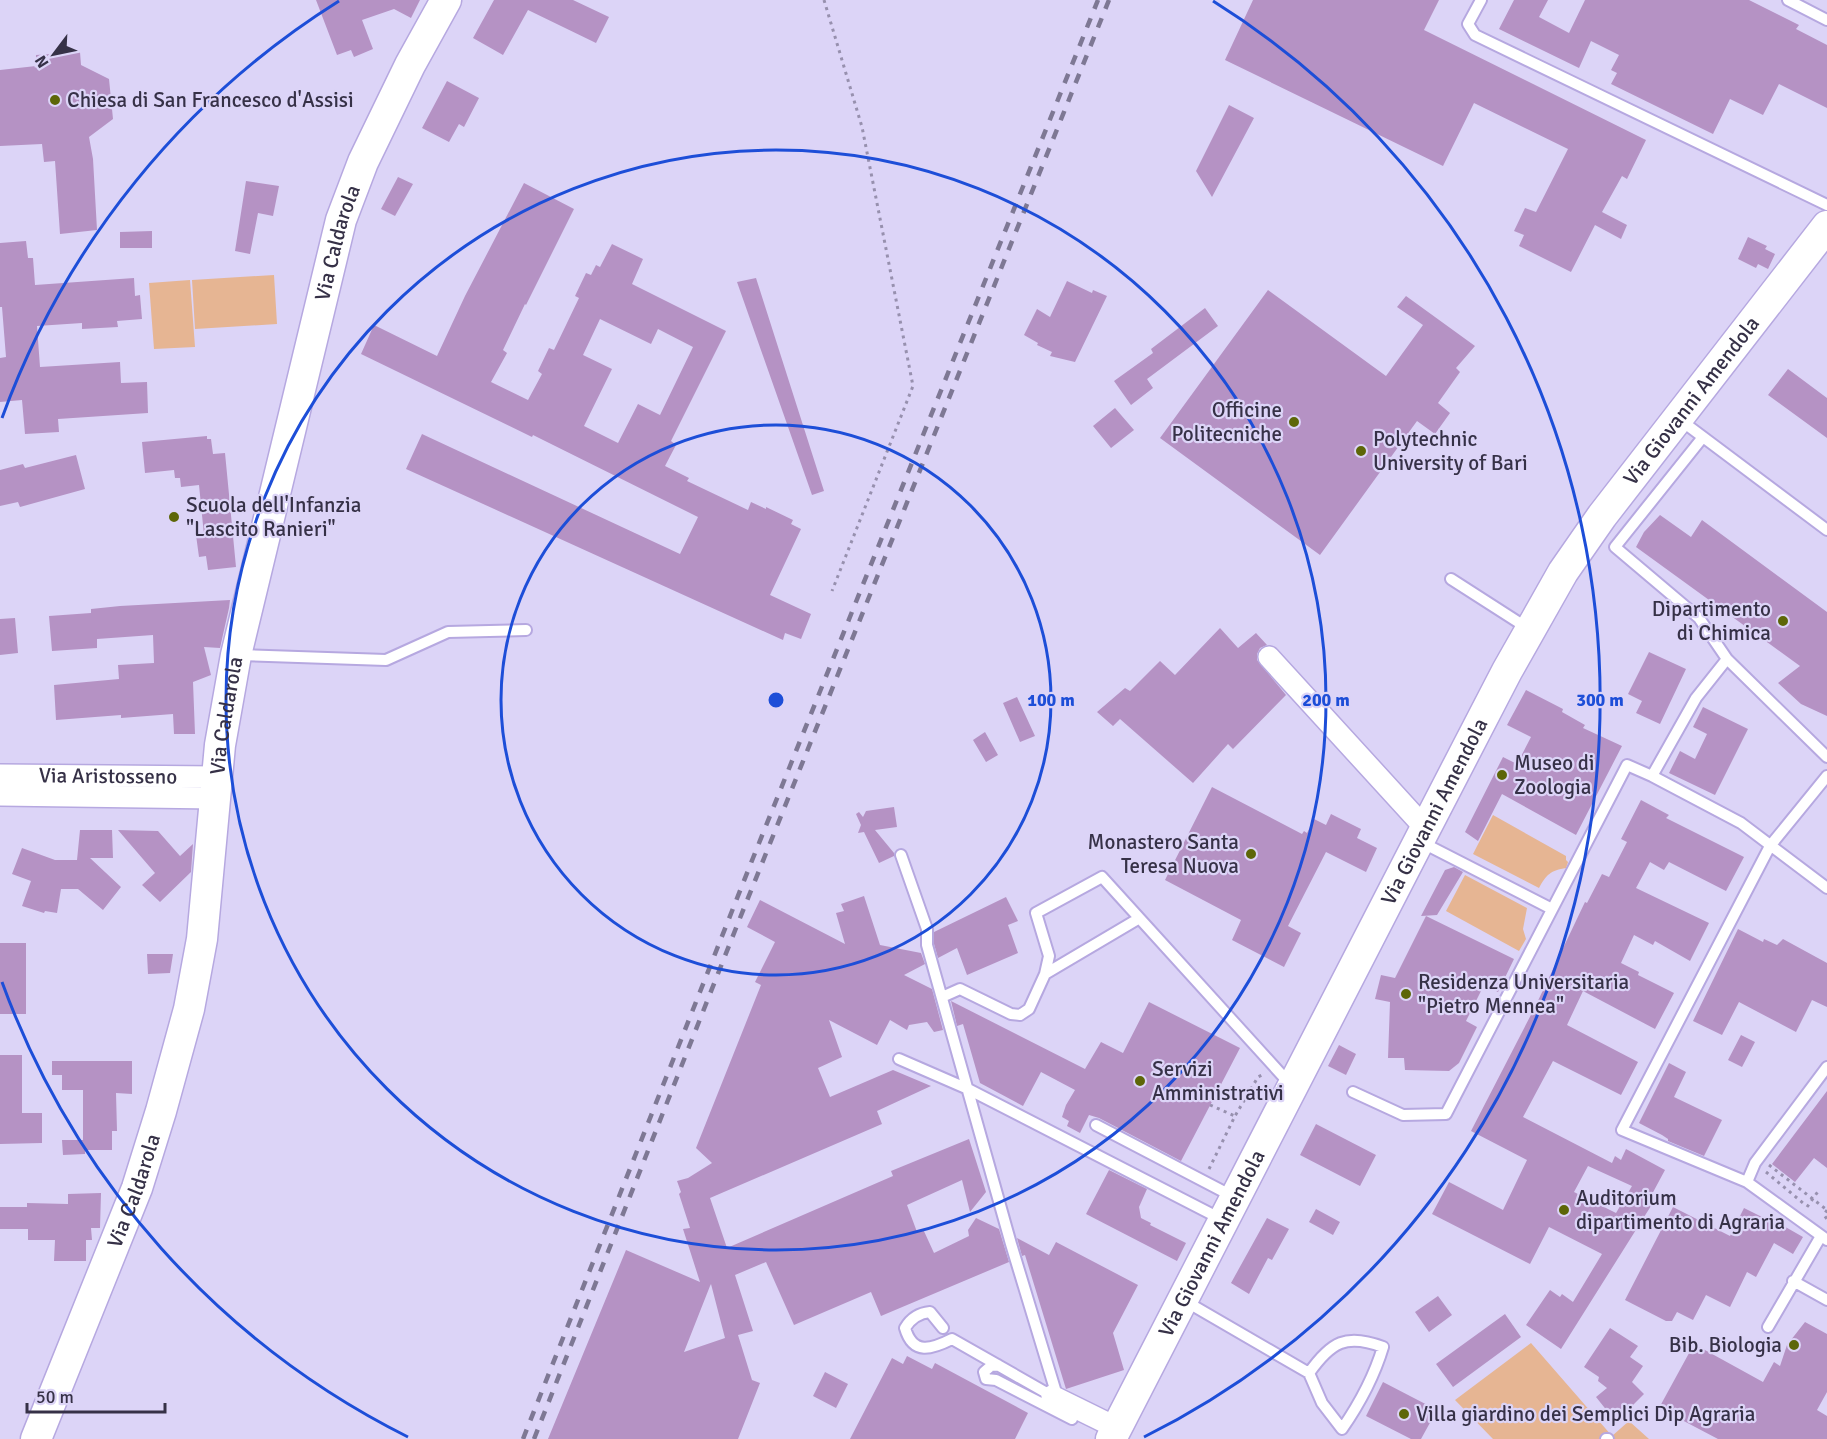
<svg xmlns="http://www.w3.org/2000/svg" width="1827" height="1439" font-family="Signika,sans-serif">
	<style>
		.green { fill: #e6b593 }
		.building { fill: #b592c4; fill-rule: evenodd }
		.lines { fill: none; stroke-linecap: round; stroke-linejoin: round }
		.lane-casing { stroke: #b6a8e0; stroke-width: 14 }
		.street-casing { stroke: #b6a8e0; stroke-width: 24 }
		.secondary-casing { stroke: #b6a8e0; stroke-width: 33 }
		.path { stroke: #9790ae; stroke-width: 3; stroke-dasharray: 3 4.5; stroke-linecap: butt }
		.lane { stroke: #fff; stroke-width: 10 }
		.street { stroke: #fff; stroke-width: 21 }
		.secondary { stroke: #fff; stroke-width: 30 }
		.rail { stroke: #7e7894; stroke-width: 4.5; stroke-dasharray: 10 10; stroke-linecap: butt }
		.ring { fill: none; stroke: #1d4ed8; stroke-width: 3 }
		.poi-dot { fill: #5d6608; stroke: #dcd4f7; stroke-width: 2 }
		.labels { text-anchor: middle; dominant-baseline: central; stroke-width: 4.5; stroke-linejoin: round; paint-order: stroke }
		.poi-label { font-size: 21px; fill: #363147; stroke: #dcd4f7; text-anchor: start }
		.street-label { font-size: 21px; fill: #363147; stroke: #dcd4f7 }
		.centre { fill: #1d4ed8; stroke: #dcd4f7; stroke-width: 3 }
		.ring-label { font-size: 18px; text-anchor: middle; font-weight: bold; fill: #1d4ed8; stroke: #dcd4f7; stroke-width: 4.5; stroke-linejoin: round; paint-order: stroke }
	</style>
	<rect width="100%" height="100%" fill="#dcd4f7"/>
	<!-- green -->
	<path class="green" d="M274,275l3,49 -82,5 -3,-49z
		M190,280l5,67 -41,2 -5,-66z
		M1493,815l73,41v4l2,2 -2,6c-15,2 -20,7 -27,20l-66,-34z
		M1465,875l62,33 -4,21 3,10 -7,12 -73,-40z
		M1531,1343l81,93 17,-15 20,18h-156l-38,-39z"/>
	<!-- building -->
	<path class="building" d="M316,0h104l-9,18 -17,-9 -32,11 11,29 -19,8 -3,-7 -14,5z
		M494,0h79l36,17 -13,26 -68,-33 -25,45 -30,-17z
		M1253,0h186l-15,30 222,110 -19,39 -5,-3 -20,36 25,13 -6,14 -26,-14 -24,47 -52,-26 5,-11 -10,-4 11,-23 11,4 32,-63 -94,-46 -31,63 -218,-106z
		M1514,0h34l-9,17 30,16 16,-33h164l50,25 -3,4 31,16v63l-48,-24 -16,31 -33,-16 -17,35 -102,-50 6,-11 -6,-3 8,-15 -28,-14 -12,27 -80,-39z
		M80,52l1,13 28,14 4,40 -24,18 4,22 4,71 -37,4 -5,-73 -11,1 -2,-18 -42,2v-76l36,-4v-11z
		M447,81l32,17 -15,29 -5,-3 -10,18 -27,-14z
		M1229,105l25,13 -42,79 -16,-26z
		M398,177l15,7 -18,32 -14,-7z
		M246,181l33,5 -6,30 -15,-3 -8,41 -15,-3z
		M524,183l50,26 -48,96 -1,-1 -22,46 4,3 -16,29 37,18 14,-26 -4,-3 11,-23 5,2 25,-52 -4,-2 11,-23 5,2 5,-10 4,2 12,-23 31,15 -11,25 94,47 -55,110 5,4 -11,21 24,12 -2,3 61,29 3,-8 15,7v-2l27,13 -2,4 10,5 -31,66 41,19 -10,25 -16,-6 -2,7 -377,-171 16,-35 258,120 18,-37 -165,-82 -1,2 -171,-83 13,-29 63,31 28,-60zM600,319l51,25 7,-15 35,18 -33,68 -22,-11 -20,39 -34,-17 28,-57 -29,-14z
		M152,231v17h-32v-16z
		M1748,237l19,9 -2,3 10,5 -7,15 -10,-5 -2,4 -18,-9z
		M26,241l2,17h5l2,27 99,-7 1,18 5,-1 2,24 -25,2 1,6 -36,2v-6l-45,3 3,41 80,-5 1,21 26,-1 1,31 -90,6 1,13 -34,2 -3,-34 -22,2v-44l6,-1 -4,-50h-2v-64z
		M756,278l68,213 -12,4 -75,-213z
		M1067,281l25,12 1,-3 14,6 -32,66 -25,-6 2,-4 -15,-7 1,-2 -14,-8 13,-26 13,8z
		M1268,290l118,86 37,-51 -26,-18 9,-11 69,50 -19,22 4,4 -22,31 12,10 -15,21 -18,-13 -97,134 -160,-117z
		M1205,308l13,18 -71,53 6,9 -22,17 -17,-24 39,-28 -2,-4z
		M1788,369l39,29v40l-59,-43z
		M1115,408l19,22 -23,18 -18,-22z
		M207,436v3h4l2,15 12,-1 11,114 -28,3 -2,-14 -7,1 -3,-22h8l-5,-50 -18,2 -1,-9h-5l-1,-8 -29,3 -3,-31z
		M76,455l9,34 -65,18 -2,-5 -18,4v-36l23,-6 2,4z
		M1660,515l31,22 11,-17 125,92v104l-26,-12 -23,-21 22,-17 -164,-119 8,-15z
		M230,600l-1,8 -9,40 -16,-1 7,28 -18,7 2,52h-21l-1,-20 -52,4v-3l-65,5 -2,-35 65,-6 -1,-14 36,-2 -1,-28 -56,4v9l-45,3 -3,-35 42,-3v-4l29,-3z
		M15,618l3,35 -18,2v-36z
		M1220,628l18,20 18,-15 11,12 -7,3 -3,6v6l29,35 -53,54 -5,-5 -35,39 -73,-64 -7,7 -16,-14 28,-24 5,3 30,-30 15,14z
		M1649,652l37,17 -26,55 -24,-11 6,-12 -14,-7z
		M1526,690l37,19 -1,3 23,13 -2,3 39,18 -46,89 -74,-41 -24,47 -13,-9 38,-75 14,7 14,-27 -24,-12z
		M1017,697l18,39 -15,6 -17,-39z
		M1703,707l45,22 -33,66 -46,-22 11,-22 15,8 12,-25 -14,-7z
		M985,732l13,23 -12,7 -13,-22z
		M1212,787l90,47 2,-3 3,2 7,-14 12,6 5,-11 30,15 -4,9 20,10 -11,24 -40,-20 -38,74 13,7 -17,34 -52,-27 9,-20 -76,-40z
		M1641,800l28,15 -3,3 78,39 -18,34 -57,-29 -5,8 -14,-8 -14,26 73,35 -19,38 -35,-20 -2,4 -19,-10 -13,28 18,9 -1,3 36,18 -19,36 -72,-38 -16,34 71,37 -17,33 -68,-34 -30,56 89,46 3,-7 6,4 5,-11 39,21 -14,26 5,2 -95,151 -35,-24 24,-35 10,7 2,-3 11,8 29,-48 -53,-27 -19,37 -98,-50 17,-32 54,28 24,-50 -56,-29 64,-124 50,-105 2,1 15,-29 7,3 18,-35 -6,-3zM1588,1166l44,20 -16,27 -42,-21z
		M894,807l3,20 -22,3 19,23v3l-15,7 -15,-31 -6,1 3,-8 -5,-11 3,-2 4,5 3,-6z
		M80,830h32l1,28h-23l31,29 -18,23 -25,-21h-17l-4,24 -12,-2 -1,2 -22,-7 9,-25 -19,-7 10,-26 33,12h22z
		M118,830l40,1 22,25 13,-12 -2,28 -31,30 -18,-17 13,-12z
		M1454,867l9,5 -26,43 -16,1 24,-46z
		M864,896l16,49 41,8 4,11 -21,11 28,14 11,41 -9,2 -7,-10 -18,3 -2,5 -17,-10 -13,25 -48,-25 13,37 -24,11 12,29 63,-27 38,16 -54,25 5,13 -172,74 17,50 166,-72 -2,-5 78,-32 17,53 -16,20 -8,-32 -55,25 10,27 6,-3 11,24 35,-17 -1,-6 8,-12 23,11 10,33 -128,54 -10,-24 -77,33 -28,-63 -31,13 18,56 -15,4 14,45 8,3 -22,56h-190l78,-189 74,32 -17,-53 7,-1 -11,-34 2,-2 -4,-11 11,-3 24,-15 -16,-15 65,-163 -6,-3 20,-40 -28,-15 13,-27 85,44 -9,-31 8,-2 -3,-7zM711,1284l14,54 -41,14 26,-66z
		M1006,897l12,24 -10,4 10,28 -51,22 -10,-27 -19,10 -4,-14v-12z
		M1426,916l88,43 -16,33 -14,-7 -18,36 11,6 -18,36 -10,8 -44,-1 -1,-12h-16l2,-56 -15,-3 6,-24 14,3z
		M1738,929l25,13 1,-3 13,6 6,-6 44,24v44l-15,-7 -16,32 -57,-30 -17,33 -29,-14z
		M0,943h26v71h-26z
		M147,954h26l-3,19 -22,1z
		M951,1001l134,68 16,-27 22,11 26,-51 91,46 -59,113 -82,-43 -10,-3 -9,18 -13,-7 2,-5 -7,-4 4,-12 9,-15 -34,-18 -18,34 -43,-23 -17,-59 -6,2z
		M1741,1035l14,7 -13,25 -14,-7z
		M1339,1045l17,9 -10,21 -18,-9z
		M0,1055h22v58h20v30l-42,1z
		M52,1061h80v33l-16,-1 1,38h-5v19h-27v4l-22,1 -1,-15h21v-50h-21v-15h-10z
		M1669,1063l17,9 -12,25 48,23 -18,36 -36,-15v-2l-6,-4 -23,-12z
		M1827,1091v77l-13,-10 -19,24 -23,-18z
		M1316,1124l60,31 -16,31 -60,-31z
		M1109,1170l38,19 -8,18 2,11 10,5 -1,2 36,18 -9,18 -91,-47z
		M101,1193l-1,35h-9l1,12h-6v21h-32l1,-21h-27v-11h-28v-22h27v-4l41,1v-10z
		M1673,1207l57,29 14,-28 30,15 1,-2 28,16 -10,17 -19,-11 -18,34 -9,-5 -17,35 -24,-12 -13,25 -16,-8 -5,9h-6l-41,-21z
		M1316,1209l24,13 -7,13 -24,-13z
		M1267,1218l22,11 -17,31 -4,-2 -19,36 -18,-11z
		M1017,1238l32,17 7,-13 82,43 -25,48 11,37 -58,19 -41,-134 -3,1z
		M1438,1296l14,19 -23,17 -14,-20z
		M1505,1314l16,23 -68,50 -17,-23z
		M1805,1322l22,12v58l-10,18 10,6v23h-109l-59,-31 35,-64 69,38 11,-20 6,4 7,-21z
		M1610,1328l28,18 -8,11 13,9 -11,16 12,12 -28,28 -20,-25 11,-9 -9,-7 1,-4 -15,-10z
		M907,1356l25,13 3,-6 93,50 -13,26h-165l42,-81 11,6z
		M825,1372l23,12 -12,24 -23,-12z
		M1383,1382l54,28 -16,29h-10l-45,-23z"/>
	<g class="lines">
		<!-- lane casing -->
		<g class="lane-casing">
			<path id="lane" d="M1481,0l-13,24 7,11 352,170
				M1788,0l39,20
				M1679,419l148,111
				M1703,437l-88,110 84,71 28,41 100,98
				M1451,579l78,50
				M239,655l147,5 62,-28 78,-2
				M1652,776l44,-78 31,-39
				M1421,842l131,67
				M901,855l26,74v16l84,299 47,155
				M1045,974l93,-55
				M942,997l18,-8 51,25 9,1 9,-6 16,-35 4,-18 -13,-43 66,-36 188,207
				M899,1059l69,30 255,131
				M1827,1067l-72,96 -8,19 80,58
				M1353,1092l50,23 43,-1 181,-349 25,11 89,47 86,65
				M1096,1125l138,72
				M1747,1182l-125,-52 148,-284 57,-70
				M1793,1281l34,19
				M1185,1301l124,72 13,30 20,26c18,-26 32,-52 41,-82 -37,-14 -52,-5 -74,26
				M1768,1327l53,-91
				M943,1328l-13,-16c-11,1 -19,6 -25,16 8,28 27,21 47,11l100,57
				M998,1365l-7,1 -7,6 2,7 10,1 76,39
				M1606,1439h2"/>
		</g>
		<!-- street casing -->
		<g class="street-casing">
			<g id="street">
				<path d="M1269,657l157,172"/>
				<path id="s1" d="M0,775l217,2"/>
				<path d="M0,795l215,3"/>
				<path d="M1052,1396l65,32"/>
			</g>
		</g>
		<!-- secondary casing -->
		<g class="secondary-casing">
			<g id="secondary">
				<path id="s2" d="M36,1439l101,-251 24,-77 28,-102 13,-70 18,-194 16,-90 105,-435 22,-58 47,-97 36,-65"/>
				<path id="s3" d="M1111,1439l308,-598 88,-170 56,-99 39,-56 225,-290"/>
			</g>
		</g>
		<!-- path -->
		<path class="path" d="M824,0l38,127 51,259 -81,205
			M1210,1105l25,11
			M1769,1165l58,45
			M1209,1169l26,-53 23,-39 6,-3
			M1766,1172l37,31
			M1807,1207l12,-17
			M1827,1210l-3,5 3,4"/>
		<!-- lane -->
		<use href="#lane" class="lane"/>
		<!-- street -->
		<use href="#street" class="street"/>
		<!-- secondary -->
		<use href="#secondary" class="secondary"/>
		<!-- rail -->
		<path class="rail" d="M523,1439l228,-576 347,-863
			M534,1439l204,-516 371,-923"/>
	</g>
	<!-- distance rings -->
	<g class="ring">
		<circle cx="776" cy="700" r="275"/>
		<circle cx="776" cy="700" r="550"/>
		<path d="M408 1437A824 824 0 0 1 2 982M2 418A824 824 0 0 1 339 1M1213 1A824 824 0 0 1 1144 1437"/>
	</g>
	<!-- markers -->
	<g class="poi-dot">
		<circle cx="55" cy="100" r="6"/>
		<circle cx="1294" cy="422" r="6"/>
		<circle cx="1361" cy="451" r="6"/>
		<circle cx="174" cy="517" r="6"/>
		<circle cx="1783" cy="621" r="6"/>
		<circle cx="1502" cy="775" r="6"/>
		<circle cx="1251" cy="854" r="6"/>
		<circle cx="1406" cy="994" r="6"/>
		<circle cx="1140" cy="1081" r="6"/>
		<circle cx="1564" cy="1210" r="6"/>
		<circle cx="1794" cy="1345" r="6"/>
		<circle cx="1404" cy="1414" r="6"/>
	</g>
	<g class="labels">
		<!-- poi labels -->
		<g class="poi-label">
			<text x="67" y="100">Chiesa di San Francesco d'Assisi</text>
			<text x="1282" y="410" text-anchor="end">Officine<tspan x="1282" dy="24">Politecniche</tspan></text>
			<text x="1373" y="439">Polytechnic<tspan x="1373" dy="24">University of Bari</tspan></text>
			<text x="186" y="505">Scuola dell'Infanzia<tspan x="186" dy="24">"Lascito Ranieri"</tspan></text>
			<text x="1771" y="609" text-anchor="end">Dipartimento<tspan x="1771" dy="24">di Chimica</tspan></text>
			<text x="1514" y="763">Museo di<tspan x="1514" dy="24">Zoologia</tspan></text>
			<text x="1239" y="842" text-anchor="end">Monastero Santa<tspan x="1239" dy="24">Teresa Nuova</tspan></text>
			<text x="1418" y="982">Residenza Universitaria<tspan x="1418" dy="24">"Pietro Mennea"</tspan></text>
			<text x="1152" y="1069">Servizi<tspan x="1152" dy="24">Amministrativi</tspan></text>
			<text x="1576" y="1198">Auditorium<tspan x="1576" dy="24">dipartimento di Agraria</tspan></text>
			<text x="1782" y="1345" text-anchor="end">Bib. Biologia</text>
			<text x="1416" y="1414">Villa giardino dei Semplici Dip Agraria</text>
		</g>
		<!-- street labels -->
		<g class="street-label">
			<text stroke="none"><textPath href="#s2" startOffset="1239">Via Caldarola</textPath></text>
			<text stroke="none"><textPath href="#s3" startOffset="1192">Via Giovanni Amendola</textPath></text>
			<text stroke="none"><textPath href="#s2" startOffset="753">Via Caldarola</textPath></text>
			<text stroke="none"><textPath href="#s1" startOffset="108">Via Aristosseno</textPath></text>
			<text stroke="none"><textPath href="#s3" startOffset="706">Via Giovanni Amendola</textPath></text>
			<text stroke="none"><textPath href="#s2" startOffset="267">Via Caldarola</textPath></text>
			<text stroke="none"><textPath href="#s3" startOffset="220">Via Giovanni Amendola</textPath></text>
		</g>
	</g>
	<circle cx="776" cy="700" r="9" class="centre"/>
	<g class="ring-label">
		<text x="1051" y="706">100 m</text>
		<text x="1326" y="706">200 m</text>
		<text x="1600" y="706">300 m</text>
	</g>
	<!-- north arrow -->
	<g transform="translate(54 54) rotate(238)" stroke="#dcd4f7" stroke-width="4.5" paint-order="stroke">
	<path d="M0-4.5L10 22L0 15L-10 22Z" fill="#363147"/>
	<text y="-9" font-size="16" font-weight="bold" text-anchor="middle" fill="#363147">N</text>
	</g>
	<!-- scale -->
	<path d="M27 1403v9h138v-9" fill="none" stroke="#363147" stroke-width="3"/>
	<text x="36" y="1403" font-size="18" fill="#363147" stroke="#dcd4f7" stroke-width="4.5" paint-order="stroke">50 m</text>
</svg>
